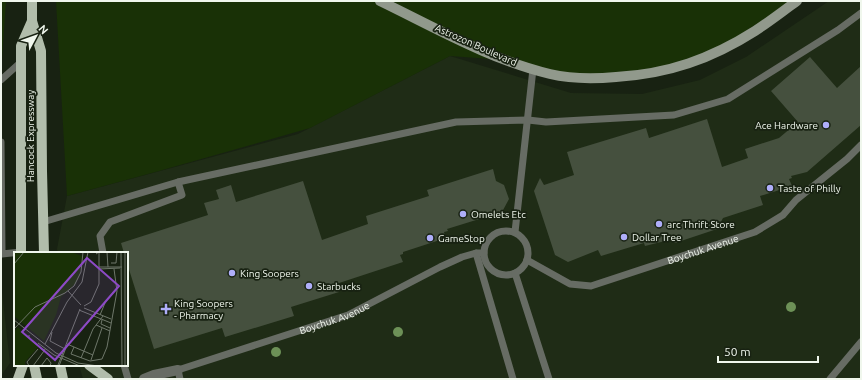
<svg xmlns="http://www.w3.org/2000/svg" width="862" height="380" font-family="Ubuntu,sans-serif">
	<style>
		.built { fill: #1f2c16 }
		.green { fill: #193106 }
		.building { fill: #45503e }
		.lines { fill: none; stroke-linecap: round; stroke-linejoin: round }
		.service { stroke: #676c64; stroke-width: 7 }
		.minor { stroke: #676c64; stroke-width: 10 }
		.secondary { stroke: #91998c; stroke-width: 10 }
		.primary { stroke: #b1bdab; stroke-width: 10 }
		.tree { fill: #6d9157 }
		.poi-dot { fill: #afaefa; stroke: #182212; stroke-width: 1.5 }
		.labels { text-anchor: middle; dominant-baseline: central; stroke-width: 3.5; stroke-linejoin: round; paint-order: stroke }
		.street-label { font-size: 10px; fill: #f0f7ed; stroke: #182212 }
		.poi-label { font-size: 10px; fill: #f0f7ed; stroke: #182212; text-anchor: start }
		.inset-road { fill: none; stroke: #6e776a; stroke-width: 1 }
		.view { fill: #8d4ac6; fill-opacity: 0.15; stroke: #8d4ac6; stroke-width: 2 }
		.inset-edge { fill: none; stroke: #f0f7ed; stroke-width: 2 }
	</style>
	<rect width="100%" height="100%" fill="#182212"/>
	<!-- built -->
	<path class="built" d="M829,1h32v378h-778l-4,-14h48v-112h-69l-1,-4 10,-53 231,-62 152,-78 121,37 71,1 58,-14 46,-23z
		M1,283l9,80 -9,13z"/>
	<!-- green -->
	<path class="green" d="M1,1h5l-5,73z
		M56,1h736l-86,56 -71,19h-68l-63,-16 -54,-4 -140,72 -151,43 -92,25z"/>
	<!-- building -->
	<path class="building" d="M810,57l27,31 24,-22v59l-54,47 -16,4 1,2 -3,1 3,7 -32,10 3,9 -40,13 -6,11 -42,14 -6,-3 -24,6 -1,-3 -43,13 -3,-6 -30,12 -13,-7 -21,-64 6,-13 4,7 30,-10 -7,-23 79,-24 3,10 58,-19 15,48 26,-9 -3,-9 34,-11 19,-16 -27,-31z
		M493,169l3,12 8,4 5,14 -7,13 -55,17 1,2 -4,1 2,6 -43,14v2l-3,1 3,7 -67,22 3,8 -48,15 3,9 -69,21 -3,-9 -68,21 -27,-86v-10h-3l-3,-10 87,-28 -4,-12 15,-4 -3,-9 15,-5 5,17 67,-21 19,59 46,-16 -2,-8 63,-20 -2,-6z"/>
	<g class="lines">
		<!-- service -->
		<g class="service">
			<path d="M1,80l20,-18"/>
			<path d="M1,142l1,112 19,-2"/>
			<path d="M43,222l135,-40 278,-60 72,-2 18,2 128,-7 54,-16 110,-69 23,-17"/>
			<circle cx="506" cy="253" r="22"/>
			<path d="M515,232l18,-163"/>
			<path d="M103,253l-3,-17 10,-14 72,-27 -4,-13"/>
			<path d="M476,253l37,126"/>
			<path id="s1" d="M527,260l43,24 21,2 164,-54 28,-17 13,-15 51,-41 14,-14"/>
			<path d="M515,273l34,106"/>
			<path d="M124,365l4,14"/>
			<path id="s2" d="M180,379l-2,-9 170,-55 92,-48 22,-10 14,-4h8"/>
			<path d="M830,379l31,-37"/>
		</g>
		<!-- minor -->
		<path class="minor" d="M144,379l10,-4 24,-5"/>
		<!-- secondary -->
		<path class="secondary" d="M380,1c54,26 111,59 170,73 21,5 44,5 66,3 52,-3 95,-18 139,-46 14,-9 28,-20 42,-30"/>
		<!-- primary -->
		<path class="primary" d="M32,1v20l9,30 1,120 2,82
			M21,253v-207l11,-25
			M34,365l3,14
			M60,365l3,14
			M89,365l19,14
			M18,379l5,-14"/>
	</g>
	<!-- trees -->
	<g class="tree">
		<circle cx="791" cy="307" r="5"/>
		<circle cx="398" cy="332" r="5"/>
		<circle cx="276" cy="352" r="5"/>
	</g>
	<!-- markers -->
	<g class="poi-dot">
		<circle cx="826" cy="125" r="4"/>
		<circle cx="770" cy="188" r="4"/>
		<circle cx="463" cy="214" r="4"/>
		<circle cx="659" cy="224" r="4"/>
		<circle cx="624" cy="237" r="4"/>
		<circle cx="430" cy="238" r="4"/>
		<circle cx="232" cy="273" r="4"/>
		<circle cx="309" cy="286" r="4"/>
		<path d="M164 303h4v4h4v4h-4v4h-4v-4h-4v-4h4z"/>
	</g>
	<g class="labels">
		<!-- street labels -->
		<g class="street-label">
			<text transform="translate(476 45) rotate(24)">Astrozon Boulevard</text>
			<text transform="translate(30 136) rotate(-90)">Hancock Expressway</text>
			<text stroke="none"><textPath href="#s1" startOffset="188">Boychuk Avenue</textPath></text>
			<text stroke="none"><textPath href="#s2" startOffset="174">Boychuk Avenue</textPath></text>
		</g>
		<!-- poi labels -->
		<g class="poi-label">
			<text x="818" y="125" text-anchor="end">Ace Hardware</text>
			<text x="778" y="188">Taste of Philly</text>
			<text x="471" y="214">Omelets Etc</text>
			<text x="667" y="224">arc Thrift Store</text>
			<text x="632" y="237">Dollar Tree</text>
			<text x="438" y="238">GameStop</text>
			<text x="240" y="273">King Soopers</text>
			<text x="317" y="286">Starbucks</text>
			<text x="174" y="303">King Soopers<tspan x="174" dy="12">- Pharmacy</tspan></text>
		</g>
	</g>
	<!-- overview -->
	<g transform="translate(14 252)">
		<rect width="114" height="114" fill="#182212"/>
		<path d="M0,0h57l11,4 -2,19 -4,8 -15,14 -5,18 -12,26 -30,-25zM4,75l20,20 -13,15v4h-11v-34z" fill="#193106"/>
		<path class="inset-road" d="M69,0h14M93,0l1,15M107,0l1,114M111,0v114M97,11h5l1,-11M0,12l10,-12M85,15h23M85,17l21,-1M54,39l13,14M70,54l7,-4 8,-18v-32l-3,2M70,56l27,11M65,58l32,13M86,63l5,-12M0,68l42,33 22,10 20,3M88,68l-1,4 9,4M82,73l14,6M0,77l21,-22 30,-14 9,-7 7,-14 2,-20M38,80l-2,9 15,8M15,83v3l15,13 1,-2M24,91l16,12 26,11M31,92l22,-42 15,-20 6,-30M53,92l7,3 -3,7 19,7 12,-2 5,-12 10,-56 -3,-22M60,95l19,8M67,106l12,-29 10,-13M77,108l11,-32M44,113l22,-56M15,114l-2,-4 11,-13M19,114l11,-15M27,114l6,-8 4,5 -1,3M45,114l8,-21"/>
		<path class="view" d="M73,6l32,28 -64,74 -33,-28z"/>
		<rect width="114" height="114" class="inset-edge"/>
	</g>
	<!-- border -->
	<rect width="862" height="380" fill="none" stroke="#f0f7ed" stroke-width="4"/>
	<!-- north arrow -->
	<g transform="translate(36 36) rotate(49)" stroke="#182212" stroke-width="3" paint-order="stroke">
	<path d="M0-3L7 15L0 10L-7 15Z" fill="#f0f7ed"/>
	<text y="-6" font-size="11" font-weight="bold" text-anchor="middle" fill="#f0f7ed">N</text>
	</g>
	<!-- scale -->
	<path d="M718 356v6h100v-6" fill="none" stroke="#f0f7ed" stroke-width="2"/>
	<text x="724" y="356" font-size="12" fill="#f0f7ed" stroke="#182212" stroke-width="3" paint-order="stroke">50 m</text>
</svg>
